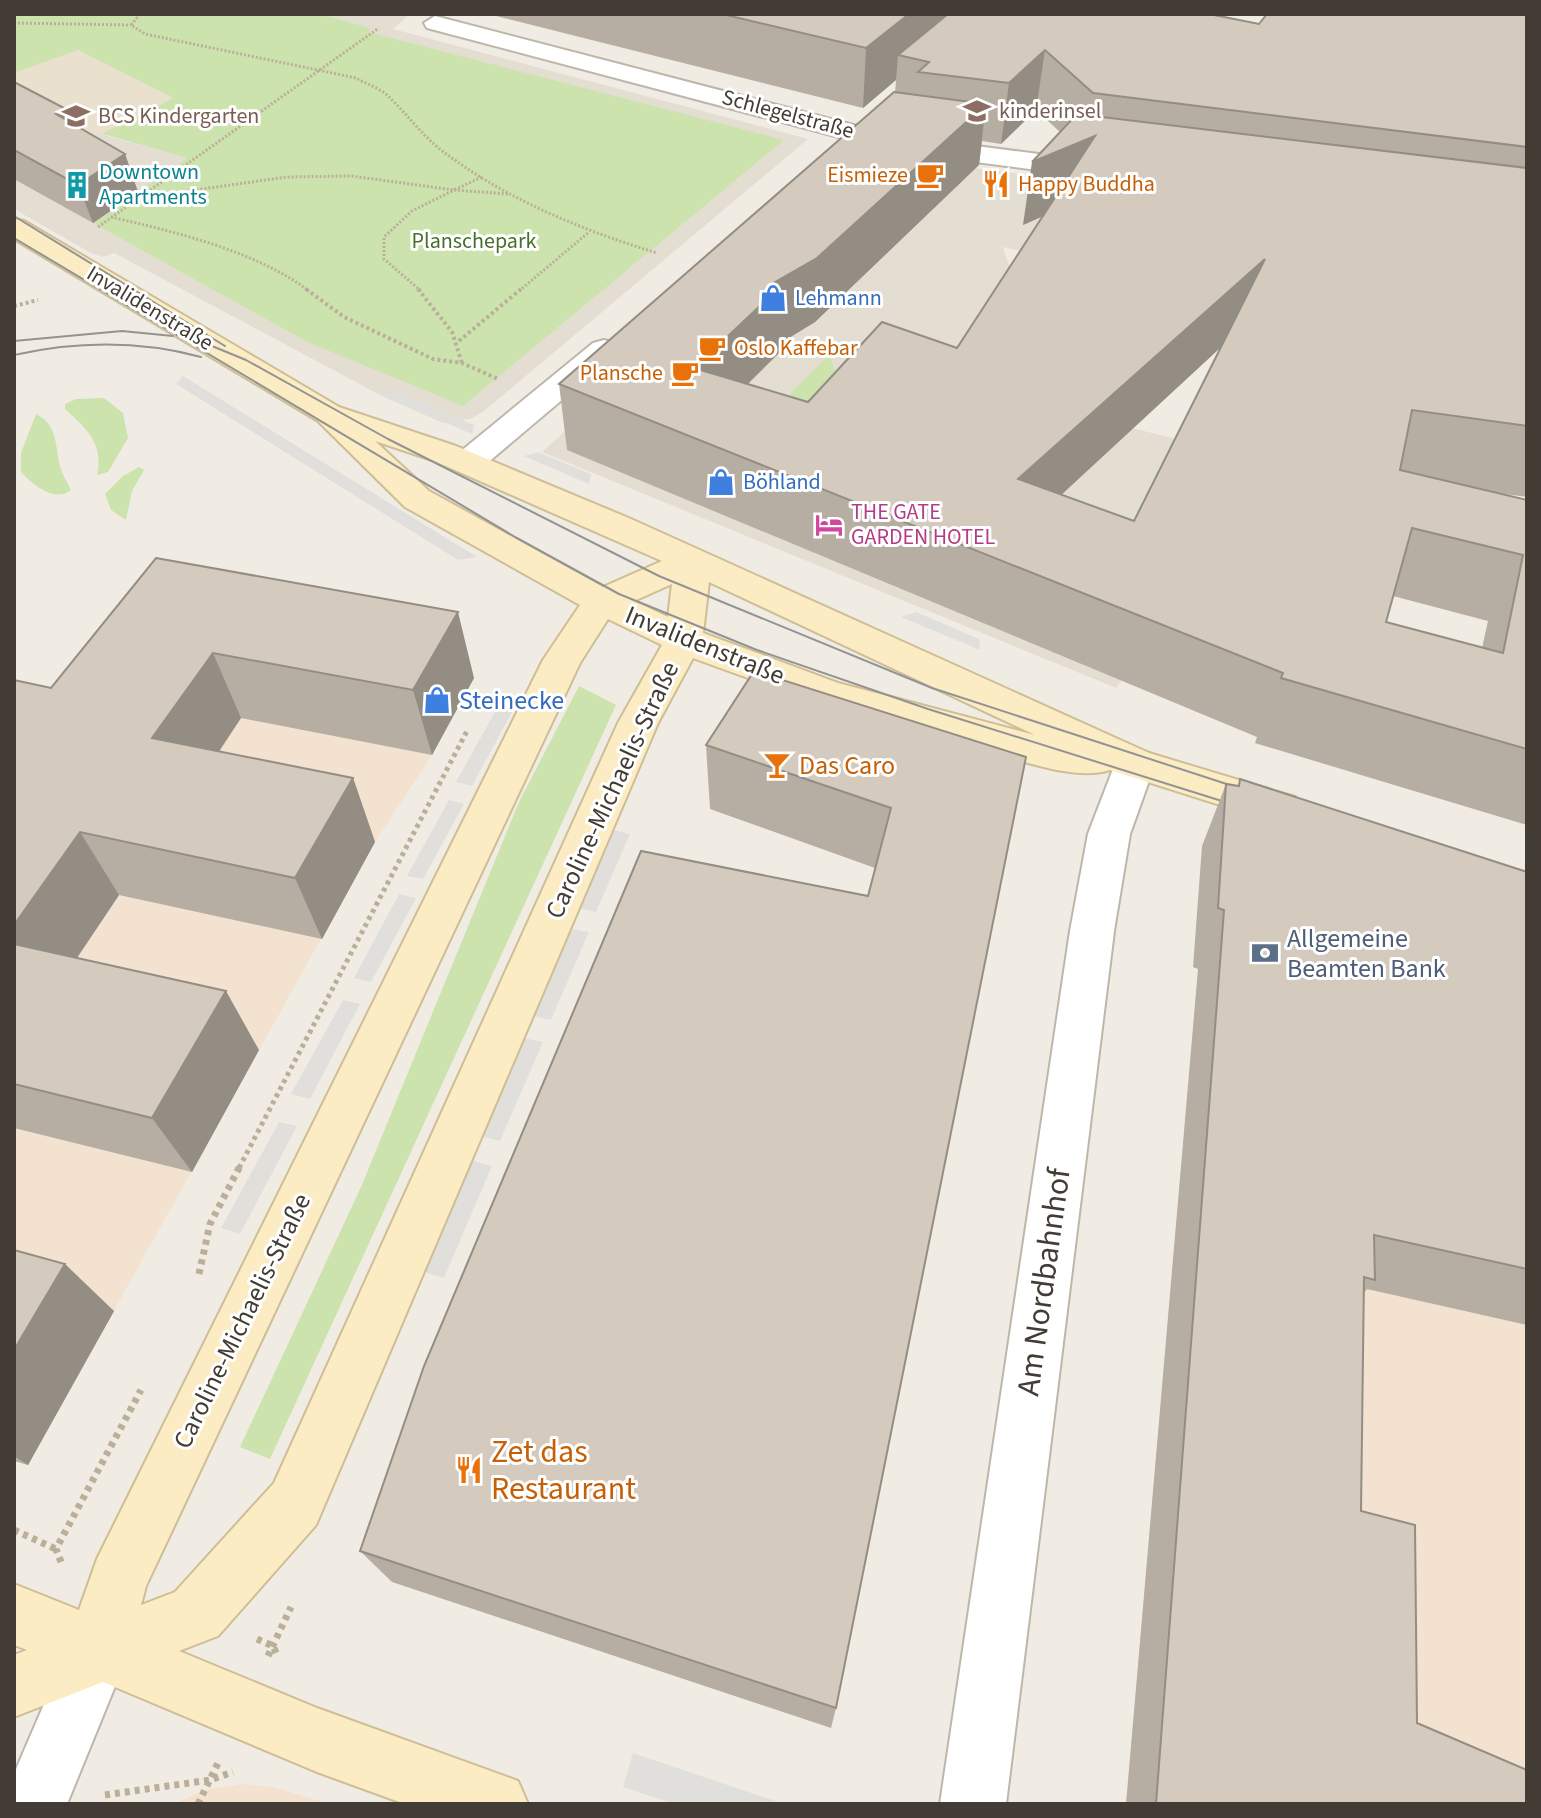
<svg xmlns="http://www.w3.org/2000/svg" width="1541" height="1818" font-family="'Source Sans 3',sans-serif">
	<style>
		.residential { fill: #e4ded2 }
		.commercial { fill: #f2e2cf }
		.education { fill: #e9e1ce }
		.green { fill: #cce3ae }
		.parking { fill: #e1dfdc }
		.lines { fill: none; stroke-linecap: round; stroke-linejoin: round }
		.street-casing { stroke: #beb6aa; stroke-width: 4 }
		.secondary-casing { stroke: #cebe96; stroke-width: 4 }
		.path-far3 { stroke: #bcaf99; stroke-width: 3; stroke-dasharray: 2 2; stroke-linecap: butt }
		.path-far2 { stroke: #bcaf99; stroke-width: 4; stroke-dasharray: 3 3; stroke-linecap: butt }
		.path-far1 { stroke: #bcaf99; stroke-width: 5; stroke-dasharray: 4 4; stroke-linecap: butt }
		.path { stroke: #bcaf99; stroke-width: 7; stroke-dasharray: 5 5; stroke-linecap: butt }
		.street { fill: #fff; fill-rule: evenodd }
		.secondary { fill: #fbecc3; fill-rule: evenodd }
		.tram { stroke: #939393; stroke-width: 2 }
		.wall { fill: #b6aea3; fill-rule: evenodd }
		.shaded-wall { fill: #948d84 }
		.building { fill: #d4cabd; stroke: #948d84; stroke-width: 2; fill-rule: evenodd }
		.labels { text-anchor: middle; dominant-baseline: central; stroke-width: 6; stroke-linejoin: round; paint-order: stroke }
		.far-education-label { font-size: 22px; fill: #785e54; stroke: #fff; text-anchor: start }
		.far-street-label { font-size: 22px; fill: #423c34; stroke: #fff }
		.far-culture-label { font-size: 22px; fill: #0d838f; stroke: #fff; text-anchor: start }
		.far-food-label { font-size: 22px; fill: #c56008; stroke: #fff; text-anchor: end }
		.far-park-label { font-size: 22px; fill: #47702b; stroke: #fff }
		.far-shop-label { font-size: 22px; fill: #366cbe; stroke: #fff; text-anchor: start }
		.far-hotel-label { font-size: 22px; fill: #b23c85; stroke: #fff; text-anchor: start }
		.street-label { font-size: 26px; fill: #423c34; stroke: #fff }
		.shop-label { font-size: 26px; fill: #366cbe; stroke: #fff; text-anchor: start }
		.food-label { font-size: 26px; fill: #c56008; stroke: #fff; text-anchor: start }
		.service-label { font-size: 26px; fill: #4e5e75; stroke: #fff; text-anchor: start }
		.near-street-label { font-size: 32px; fill: #423c34; stroke: #fff }
		.near-food-label { font-size: 32px; fill: #c56008; stroke: #fff; text-anchor: start }
	</style>
	<rect width="100%" height="100%" fill="#f1ece3"/>
	<!-- residential -->
	<path class="residential" d="M320,14h90l-17,15 415,110 -325,273 -13,7 -27,4 -61,-27 -268,-143 -11,4 -12,-4 -77,-44v-136l64,-23 96,49 -70,36 83,23 -93,65 211,118 62,-310 4,-3z
		M885,157l438,54 -201,62 -119,-26 54,163 182,44 -76,170 -47,64 -574,-236 320,-291z"/>
	<!-- commercial -->
	<path class="commercial" d="M185,625l289,53 -42,77 -57,87 -347,623 -14,-4v-723z
		M1527,998v806h-401l69,-790z
		M240,1784l34,3 55,17h-156l32,-14z"/>
	<!-- education -->
	<path class="education" d="M78,50l96,49 -160,75v-101z"/>
	<!-- green -->
	<path class="green" d="M14,14h306l51,14 -3,4 416,108 -321,266 -158,-65 -212,-118 94,-65 -84,-24 70,-36 -95,-48 -64,23z
		M829,355l15,39 -62,16 9,-17z
		M104,398l19,15 5,25 -20,34 -11,3c7,-31 -10,-46 -32,-66v-5l11,-5z
		M36,414c22,11 19,31 24,52 2,8 7,16 11,24 -16,13 -38,-5 -50,-18v-19z
		M139,467l5,3 -12,21 -6,29 -15,-10 -6,-16 18,-18z
		M579,686l37,19 -346,754 -30,-12 121,-260 158,-385z"/>
	<!-- parking -->
	<path class="parking" d="M183,376l294,181 -19,3 -282,-176z
		M397,392l77,33 -2,9 -91,-39z
		M538,452l53,22 -2,10 -65,-28z
		M916,612l63,27 1,11 -79,-33z
		M497,708l15,4 -40,74 -16,-4z
		M449,800l15,4 -41,75 -16,-3z
		M613,830l17,4 -34,78 -17,-4z
		M399,894l17,4 -45,84 -17,-4z
		M572,929l17,3 -38,88 -18,-4z
		M343,1000l17,4 -50,95 -19,-5z
		M524,1038l19,4 -43,99 -20,-5z
		M279,1122l18,4 -57,108 -19,-6z
		M473,1161l19,5 -48,112 -20,-6z
		M633,1753l148,50v1h-107l-51,-17z"/>
	<g class="lines">
		<!-- street casing -->
		<g class="street-casing">
			<path id="street" d="M435,16l457,119 200,26 9,2 4,6 -4,6 -9,2 -201,-26 -464,-123 -3,-5z
				M604,340l11,3 4,6 -4,6 -136,115 -12,3 -12,-3 -5,-7 5,-7 138,-113z
				M1135,749l14,4 6,11 -25,70 -16,97 -108,873h-66l130,-873 18,-97 27,-70 6,-11z
				M98,1621l22,9 9,22 -62,152h-53v-30l62,-144z"/>
		</g>
		<!-- secondary casing -->
		<g class="secondary-casing">
			<path id="secondary" d="M14,219l10,2 315,186 117,39 175,73 518,234 146,44 6,11 -6,11 -15,5 -170,-54c-33,10 -75,-6 -108,-14 -106,-26 -207,-60 -309,-98l-35,65 -342,802 -98,111 -39,15 138,57 201,73 10,23h-123l-88,-32 -214,-90 -89,35v-62l13,-5 -13,-5v-61l65,26 18,-51 446,-899 37,-55 -175,-98 -87,-86 -304,-182zM375,441l57,19 230,101 -59,26 -174,-96zM709,582l326,153 -197,-52 -135,-50zM672,584l-4,33 -34,-16zM608,619l54,26 -44,78 -344,760 -99,109 -34,13 5,-19 434,-923z"/>
		</g>
		<!-- path-far3 -->
		<path class="path-far3" d="M140,14l-9,11 14,9 211,44c10,6 24,10 32,18 20,19 35,41 57,57 63,47 137,77 212,100
			M14,23l117,2
			M145,197l142,-20 64,-1 103,14 28,-13
			M111,217c64,15 145,34 198,74
			M98,227l281,-199
			M421,291l-37,-32v-22l28,-26 42,-21 54,4
			M519,291l70,-59"/>
		<!-- path-far2 -->
		<path class="path-far2" d="M306,289l38,28 89,42 29,4 36,16
			M418,289l34,43 10,31
			M14,306l24,-6
			M459,341l62,-52"/>
		<!-- path-far1 -->
		<path class="path-far1" d="M239,1168l229,-439"/>
		<!-- path -->
		<path class="path" d="M199,1274l11,-50 30,-58
			M14,1530l44,20
			M61,1562l-5,-13 85,-159
			M257,1639l16,7 5,11
			M268,1656l23,-49
			M105,1795l105,-15 23,-8
			M198,1804l20,-41"/>
		<!-- street -->
		<use href="#street" class="street"/>
		<!-- secondary -->
		<use href="#secondary" class="secondary"/>
		<!-- tram -->
		<path class="tram" d="M14,216l211,130
			M14,238l501,299 104,57 138,56 171,59 313,98
			M14,341l108,-10 51,5
			M212,346l34,14 142,79 271,137 273,112 313,102
			M14,355c63,-14 124,-15 187,2"/>
	</g>
	<!-- wall -->
	<path class="wall" d="M488,14h721l50,10 268,-10v483l-31,-4 31,7v325l-272,-82 2,-6 -690,-287 -8,-66 336,-291 1,-13 -33,28zM1036,110l24,22 -37,93 20,-9 -86,132 -149,54 -60,-18 31,-31v-9l36,-22 164,-157 3,-24 19,3zM1221,347l-87,174 -73,-26zM1393,596l95,25 -6,27 -96,-26z
		M14,82l52,27 5,13 54,32 13,38 -45,31 -79,-44z
		M156,558l318,120 -42,77 -191,-37 -22,34 134,26 22,64 -53,97 -203,-44 -42,63 182,92 -67,122 -178,-44v-448l37,8z
		M706,745l320,12 -190,951 -5,20 -439,-146 -32,-31 508,-655 7,-28 -165,-59z
		M1240,779l287,93v453l-160,-36 -3,4 -3,218 56,212 110,81h-401l72,-835 -5,-2 9,-121 24,-62 12,2z
		M14,1250l100,61 -86,154 -14,-4z"/>
	<!-- shaded-wall -->
	<path class="shaded-wall" d="M909,14h66l-77,41 -2,25 -33,28 3,-60z
		M1045,50l-9,60 -35,34 8,-61z
		M986,104l-7,61 -164,157 -36,22v9l-82,80 -3,-65 76,-83z
		M66,109l14,37 -24,-32z
		M1095,136l-11,62 -61,27 9,-63z
		M125,154l13,38 -45,31 -15,-38z
		M1265,259l-19,65 -239,221 11,-66z
		M458,612l16,66 -42,77 -19,-65z
		M213,653l28,65 -57,85 -32,-65z
		M353,778l22,64 -53,97 -27,-61z
		M80,832l39,63 -71,106 -34,-45v-31z
		M226,991l33,59 -67,122 -40,-54z
		M65,1264l49,47 -86,154 -14,-9v-106z"/>
	<!-- building -->
	<path class="building" d="M722,14h187l-43,34z
		M948,14h261l50,10 8,-10h260v133l-434,-54 -48,-43 -36,33 -91,-11 11,-10 -31,-7z
		M14,82l52,27 -10,5 69,40 -47,31 -64,-35z
		M894,92l92,12 -169,154 -47,27 9,3 -85,80 114,34 74,-80 75,26 138,-212 -63,26 45,-48 450,54v258l-115,-16 -12,60 127,30v249l-246,-71 2,-5 -724,-289zM1265,259l-131,262 -116,-42zM1412,528l111,27 -20,98 -117,-31z
		M156,558l302,54 -45,78 -200,-37 -61,85 201,40 -58,100 -215,-46 -66,93v-245l37,8z
		M754,671l272,86 -190,951 -476,-157 64,-185 217,-515 227,45 23,-88 -185,-63z
		M1240,779l287,93v397l-153,-34 1,45 -11,-3 -3,234 54,14 2,198 110,47v34h-371l68,-894 -6,-2 8,-124 13,2z
		M14,944l212,47 -74,127 -138,-34z
		M14,1250l51,14 -51,86z"/>
	<!-- icons -->
	<defs>
		<g id="school-bare" transform="scale(2.16)"><path d="M0-5L7-2L0 1L-7-2ZM-4 1L0 2.5L4 1V4Q0 6-4 4Z" fill="#8d6e63" stroke="#fff" stroke-width="2.5" paint-order="stroke"/></g>
		<g id="cafe-bare" transform="scale(2.16)"><path d="M-5.5-4.5H6V0H3Q3 3.5 0 3.5H-2.5Q-5.5 3.5-5.5 0ZM3-3.2v2h1.7v-2ZM-6 4.5H4V6H-6Z" fill="#e8710a" stroke="#fff" stroke-width="2.5" paint-order="stroke"/></g>
		<g id="restaurant-bare" transform="scale(2.16)"><path d="M-5-6h1v4h1v-4h1v4h1v-4h1v5L-1.5 .5V6h-2V.5L-5-1ZM5-6V6H3V1.5H1.5Q1.5-4 5-6Z" fill="#e8710a" stroke="#fff" stroke-width="2.5" paint-order="stroke"/></g>
		<g id="building-bare" transform="scale(2.16)"><path d="M-4-6H4V6H1V3H-1V6H-4ZM-2.5-4.3h1.7v1.8h-1.7ZM.8-4.3h1.7v1.8H.8ZM-2.5-1h1.7V.8h-1.7ZM.8-1h1.7V.8H.8Z" fill="#0f9aa8" stroke="#fff" stroke-width="2.5" paint-order="stroke"/></g>
		<g id="shop-bare" transform="scale(2.16)"><path d="M-5-2.5h2.3a2.7 3.5 0 0 1 5.4 0H5L5.5 6h-11ZM-1.5-2.5h3a1.5 2.3 0 0 0-3 0Z" fill="#3f7fe0" stroke="#fff" stroke-width="2.5" paint-order="stroke"/></g>
		<g id="hotel-bare" transform="scale(2.16)"><path d="M-6-4.5h1.5V1H6V5H4.5V3h-9V5H-6ZM-4 0a1.8 1.8 0 1 1 3.6 0ZM.5 0V-2.5h3Q6-2.5 6 0Z" fill="#d1479c" stroke="#fff" stroke-width="2.5" paint-order="stroke"/></g>
		<g id="bar-bare" transform="scale(2.16)"><path d="M-6-5H6L.8 .8V4.5H3.5V6h-7V4.5H-.8V.8Z" fill="#e8710a" stroke="#fff" stroke-width="2.5" paint-order="stroke"/></g>
		<g id="bank-bare" transform="scale(2.16)"><path d="M-6-4H6V4H-6ZM0-2.3a2.3 2.3 0 1 0 0 4.6a2.3 2.3 0 1 0 0-4.6Z" fill="#5c6f8a" stroke="#fff" stroke-width="2.5" paint-order="stroke"/></g>
	</defs>
	<g fill-rule="evenodd">
		<use href="#school-bare" x="977" y="111"/>
		<use href="#school-bare" x="76" y="116"/>
		<use href="#cafe-bare" x="930" y="175"/>
		<use href="#restaurant-bare" x="996" y="184"/>
		<use href="#building-bare" x="77" y="185"/>
		<use href="#shop-bare" x="773" y="298"/>
		<use href="#cafe-bare" x="712" y="348"/>
		<use href="#cafe-bare" x="685" y="373"/>
		<use href="#shop-bare" x="721" y="482"/>
		<use href="#hotel-bare" x="829" y="525"/>
		<use href="#shop-bare" x="437" y="700"/>
		<use href="#bar-bare" x="777" y="765"/>
		<use href="#bank-bare" x="1265" y="953"/>
		<use href="#restaurant-bare" x="469" y="1470"/>
	</g>
	<g class="labels">
		<!-- far-education labels -->
		<g class="far-education-label">
			<text x="999" y="111">kinderinsel</text>
			<text x="98" y="116">BCS Kindergarten</text>
		</g>
		<!-- far-street labels -->
		<g class="far-street-label">
			<text transform="translate(788 114) rotate(15)">Schlegelstraße</text>
			<text transform="translate(150 308) rotate(31)">Invalidenstraße</text>
		</g>
		<!-- far-culture labels -->
		<g class="far-culture-label">
			<text x="99" y="172">Downtown<tspan x="99" dy="25">Apartments</tspan></text>
		</g>
		<!-- far-food labels -->
		<g class="far-food-label">
			<text x="908" y="175">Eismieze</text>
			<text x="1018" y="184" text-anchor="start">Happy Buddha</text>
			<text x="734" y="348" text-anchor="start">Oslo Kaffebar</text>
			<text x="663" y="373">Plansche</text>
		</g>
		<!-- far-park labels -->
		<g class="far-park-label">
			<text x="474" y="241">Planschepark</text>
		</g>
		<!-- far-shop labels -->
		<g class="far-shop-label">
			<text x="795" y="298">Lehmann</text>
			<text x="743" y="482">Böhland</text>
		</g>
		<!-- far-hotel labels -->
		<g class="far-hotel-label">
			<text x="851" y="512">THE GATE<tspan x="851" dy="25">GARDEN HOTEL</tspan></text>
		</g>
		<!-- street labels -->
		<g class="street-label">
			<text transform="translate(705 645) rotate(22)">Invalidenstraße</text>
			<text transform="translate(612 790) rotate(-65)">Caroline-Michaelis-Straße</text>
			<text transform="translate(242 1321) rotate(-64)">Caroline-Michaelis-Straße</text>
		</g>
		<!-- shop labels -->
		<g class="shop-label">
			<text x="459" y="700">Steinecke</text>
		</g>
		<!-- food labels -->
		<g class="food-label">
			<text x="799" y="765">Das Caro</text>
		</g>
		<!-- service labels -->
		<g class="service-label">
			<text x="1287" y="938">Allgemeine<tspan x="1287" dy="30">Beamten Bank</tspan></text>
		</g>
		<!-- near-street labels -->
		<g class="near-street-label">
			<text transform="translate(1044 1282) rotate(-82)">Am Nordbahnhof</text>
		</g>
		<!-- near-food labels -->
		<g class="near-food-label">
			<text x="491" y="1452">Zet das<tspan x="491" dy="37">Restaurant</tspan></text>
		</g>
	</g>
	<!-- border -->
	<rect width="1541" height="1818" fill="none" stroke="#423c34" stroke-width="32"/>
</svg>
